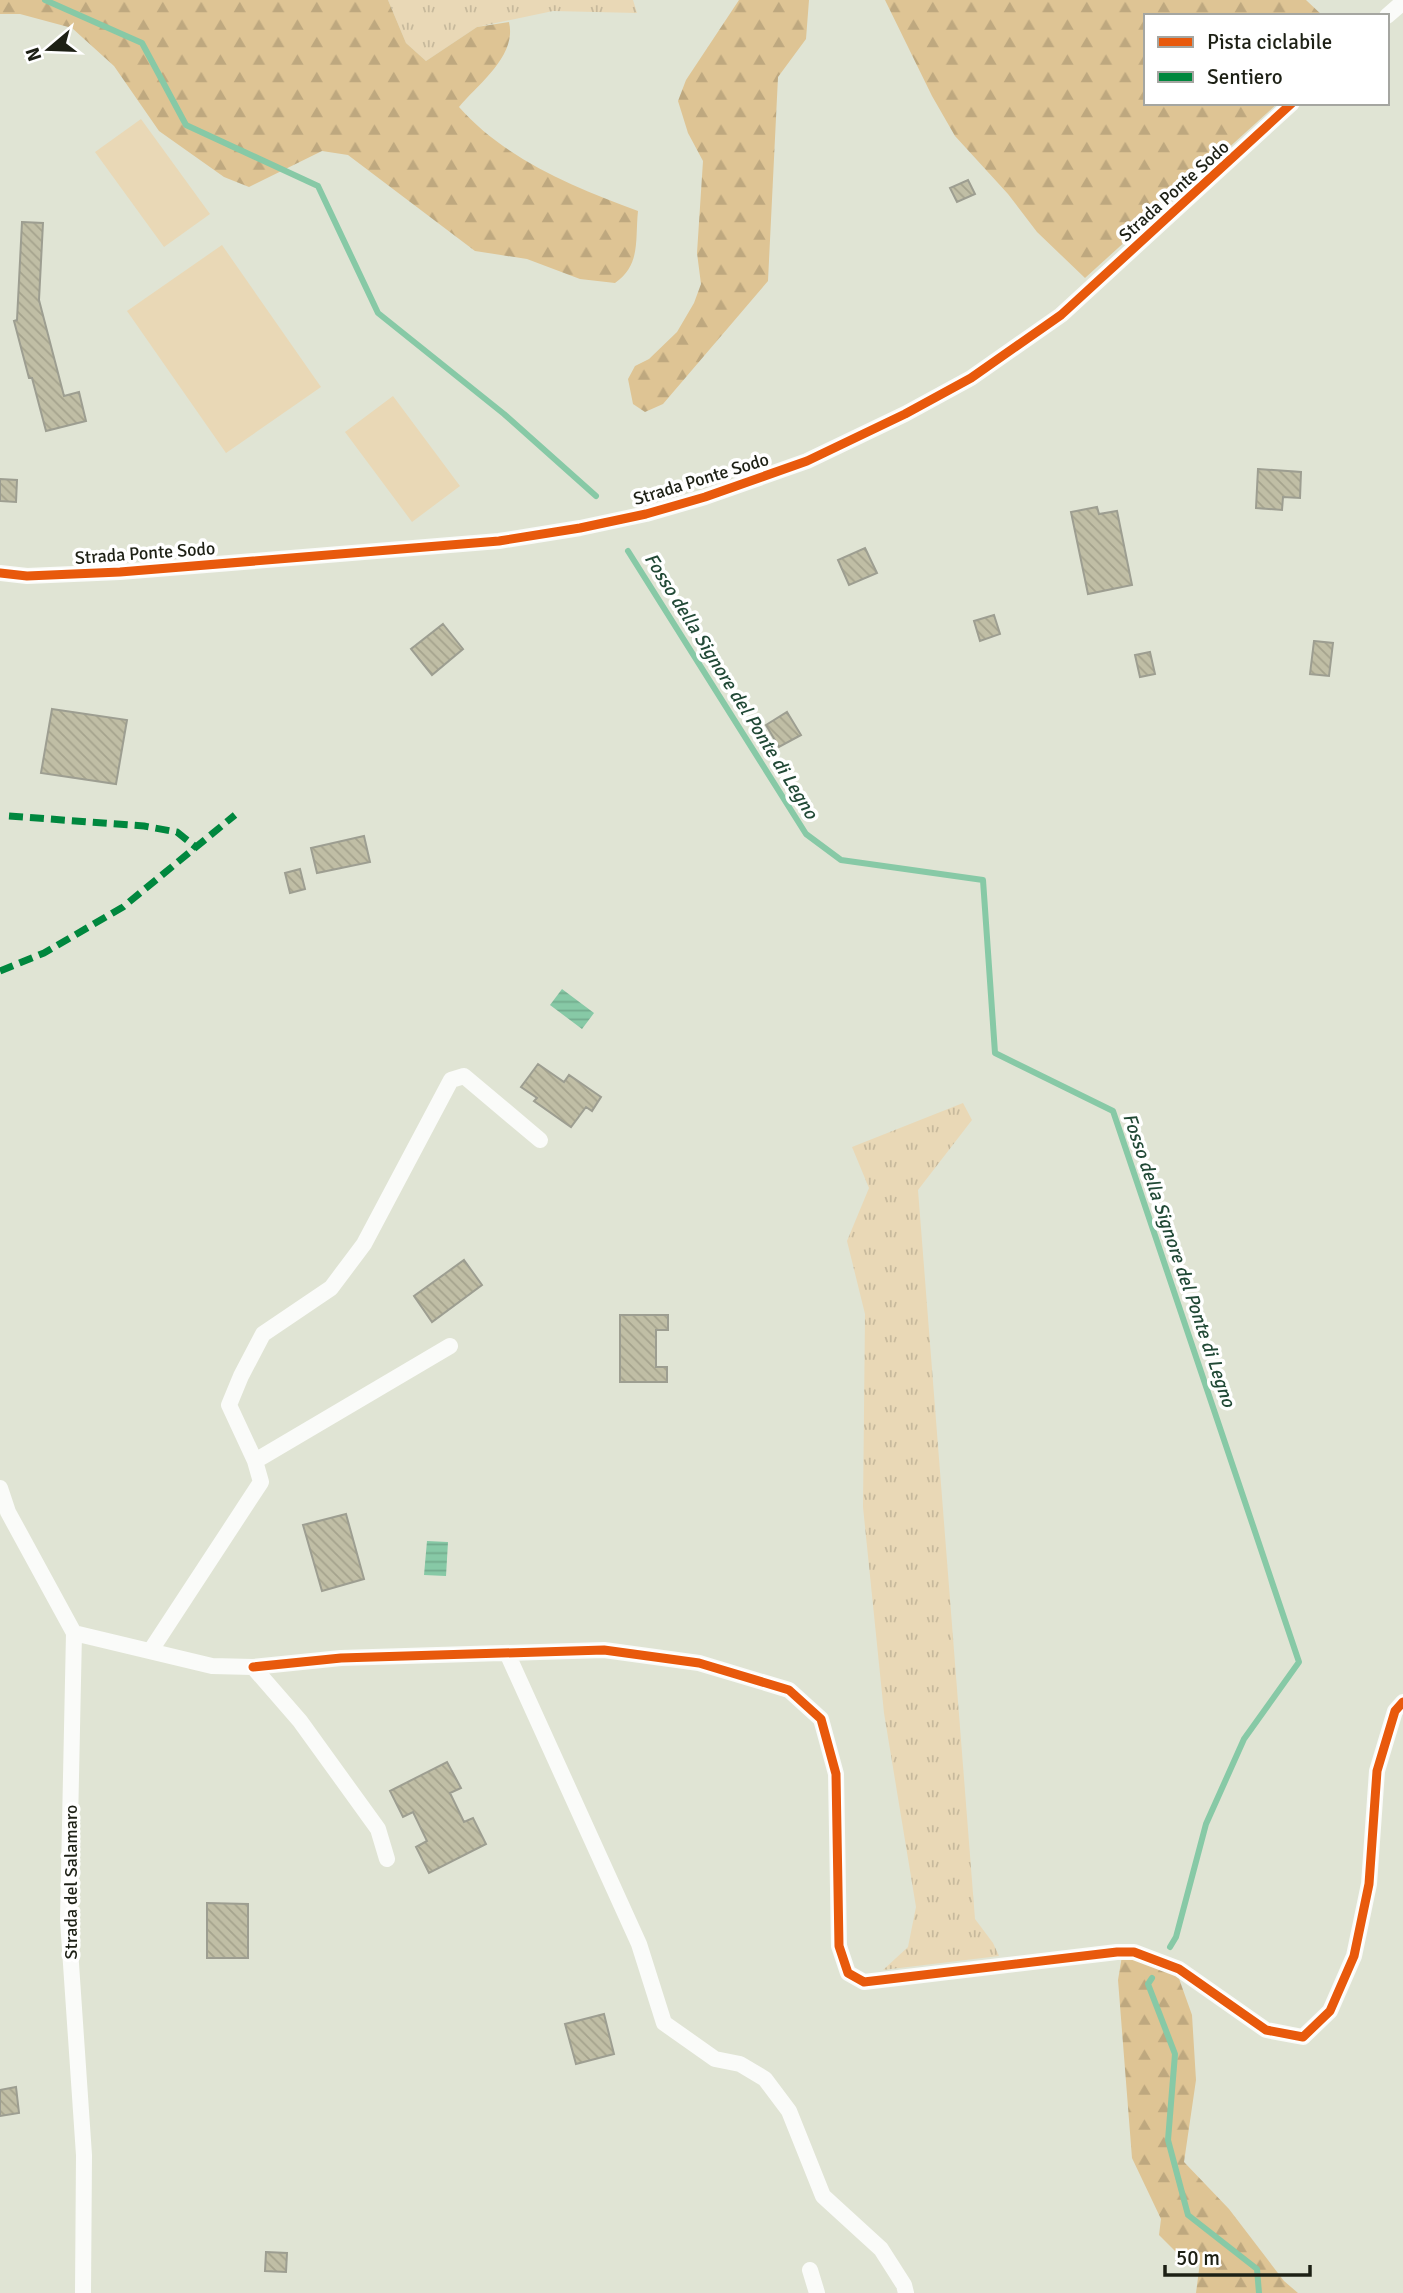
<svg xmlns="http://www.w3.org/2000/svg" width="1403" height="2293" font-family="Signika,sans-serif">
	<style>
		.grass { fill: url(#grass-tufts) }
		.forest { fill: url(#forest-firs) }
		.garden { fill: #e9d8b6 }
		.water { fill: url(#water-rules) }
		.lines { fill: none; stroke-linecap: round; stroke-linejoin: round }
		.stream { stroke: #87c9a6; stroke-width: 6 }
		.building { fill: url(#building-back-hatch); stroke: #9d9e91; stroke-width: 2 }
		.street { stroke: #fafbf9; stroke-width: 16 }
		.quiet { stroke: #00873e; stroke-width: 7; stroke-dasharray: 14 7; stroke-linecap: butt }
		.cycleway-casing { stroke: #fff; stroke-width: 13 }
		.cycleway { stroke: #e8590c; stroke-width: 9 }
		.labels { text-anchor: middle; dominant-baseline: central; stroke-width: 7; stroke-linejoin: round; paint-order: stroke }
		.street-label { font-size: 18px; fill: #1d2015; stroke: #fff }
		.water-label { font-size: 19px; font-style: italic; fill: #214936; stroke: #fff }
	</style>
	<defs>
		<pattern id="grass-tufts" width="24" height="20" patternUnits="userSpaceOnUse" patternTransform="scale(1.75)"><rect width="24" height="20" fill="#e9d8b6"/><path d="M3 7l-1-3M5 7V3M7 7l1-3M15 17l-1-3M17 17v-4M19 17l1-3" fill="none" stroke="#c7b99c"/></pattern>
		<pattern id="forest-firs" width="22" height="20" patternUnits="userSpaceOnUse" patternTransform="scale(1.75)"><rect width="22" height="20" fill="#dec494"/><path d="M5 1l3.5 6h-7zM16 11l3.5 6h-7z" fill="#bea87f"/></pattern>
		<pattern id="water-rules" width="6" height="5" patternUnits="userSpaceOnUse" patternTransform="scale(1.75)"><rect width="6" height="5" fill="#87c9a6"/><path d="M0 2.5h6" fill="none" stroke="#74ac8e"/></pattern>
		<pattern id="building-back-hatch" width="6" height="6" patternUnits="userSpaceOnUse" patternTransform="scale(1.75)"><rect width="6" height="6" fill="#c0bea5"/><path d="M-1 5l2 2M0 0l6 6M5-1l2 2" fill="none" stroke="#a5a38d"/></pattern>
	</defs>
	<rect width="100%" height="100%" fill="#e0e4d4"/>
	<!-- grass -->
	<path class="grass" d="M388,0h245l4,13 -84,-2 -76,16 -51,34 -20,-18z
		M963,1103l9,17 -54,70 57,729 18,24 6,13 -116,14 25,-23 8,-40 -32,-194 -21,-206 2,-193 -18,-73 22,-53 -17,-41z"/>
	<!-- forest -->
	<path class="forest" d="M0,0h388l18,43 20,18 51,-34 32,-5c8,34 -30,61 -50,85 47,53 115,80 179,104 -3,29 3,54 -23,72l-35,-4 -53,-20 -52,-8 -127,-96 -26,-4 -73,36 -25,-10 -65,-46 -45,-65 -42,-38 -52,-14h-20z
		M739,0h70l-3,39 -28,38 -10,204 -105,123 -18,8 -12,-8 -5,-25 7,-13 14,-7 28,-27 17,-29 7,-19 -4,-31 6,-92 -15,-28 -10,-32 8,-21z
		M885,0h421l17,16h-177v87h132l-193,175 -48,-46 -29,-38 -53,-58 -23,-40z
		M1122,1956l55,17 15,42 4,65 -12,82 45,47 55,72 14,12h-102l4,-31 -21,-7 -20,-20 2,-16 -29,-61 -14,-178z"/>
	<!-- garden -->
	<path class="garden" d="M141,119l69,95 -46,33 -69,-95z
		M222,245l99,142 -95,66 -99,-142z
		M393,396l67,90 -48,36 -67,-90z"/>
	<!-- water -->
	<path class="water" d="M562,989l32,24 -12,16 -32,-24z
		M427,1541l21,1 -2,34 -22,-1z"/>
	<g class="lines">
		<!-- stream -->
		<path class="stream" d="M45,0l97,43 44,82 132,61 60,127 126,101 92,82
			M628,551l178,283 35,26 142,20 12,173 118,58 186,551 -55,77 -38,85 -30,113 -6,10
			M1152,1978l-4,6 27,70 -7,86 20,75 69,54 2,24"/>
	</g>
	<!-- building -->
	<path class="building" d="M968,180l7,14 -18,8 -7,-14z
		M22,222l21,1 -4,77 25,96 15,-4 7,29 -40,10 -14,-53h-3l-15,-57 3,-1z
		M1258,469l43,3 -1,26 -17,-1 -1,13 -26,-2z
		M0,479l17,1 -1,22 -16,-1z
		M1097,507l2,7 18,-3 15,74 -44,9 -17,-82z
		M865,548l12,25 -28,12 -11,-25z
		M994,615l6,19 -20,7 -6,-20z
		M443,624l20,25 -31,26 -21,-26z
		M1314,641l19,2 -4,33 -19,-2z
		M1150,652l5,22 -15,3 -5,-22z
		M52,709l75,11 -11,64 -75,-11z
		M787,712l14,23 -22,12 -13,-22z
		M364,836l6,26 -53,11 -6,-25z
		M300,869l5,20 -15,4 -5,-20z
		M538,1064l26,18 5,-7 32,22 -9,14 -6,-4 -15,20 -37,-26 3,-3 -16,-11z
		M464,1260l18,25 -50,37 -18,-26z
		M620,1315h48v15h-12v37h11v15h-47z
		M346,1514l18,65 -42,12 -19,-66z
		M447,1762l14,26 -11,5 14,29 9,-4 13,26 -57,29 -13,-26 11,-6 -14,-29 -10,5 -13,-26z
		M207,1903l41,1v54h-41z
		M604,2014l10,40 -38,10 -11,-40z
		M16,2087l3,26 -19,3v-26z
		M266,2252l21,1 -1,19 -21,-1z"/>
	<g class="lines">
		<!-- street -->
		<path class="street" d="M1387,16l16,-14
			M0,573l27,3 93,-4 379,-31 81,-13 66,-14 59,-17 102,-36 98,-47 66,-36 90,-63 231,-212
			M255,1461l195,-115
			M0,1488l8,24 66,121 -6,287 16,235 -1,138
			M74,1633l138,33 41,1 47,54 78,108 9,30
			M151,1650l110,-168 -6,-21 -26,-56 12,-29 22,-42 68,-46 33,-44 87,-164 13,-4 76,64
			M507,1653l132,291 25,79 51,36 25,5 25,15 24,32 34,85 58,53 23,36 2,8
			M253,1667l88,-9 263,-8 95,13 90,27 32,29 15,55 3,172 9,27 16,9 253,-30h17l45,17 87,61 37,7 27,-26 24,-55 15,-72 8,-113 18,-60 8,-9
			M810,2270l7,23"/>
		<!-- quiet -->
		<path class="quiet" d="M9,816l135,10 33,6 20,16
			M0,971l44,-18 79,-46 112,-92"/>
		<!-- cycleway casing -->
		<g class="cycleway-casing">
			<path id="cycleway" d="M0,573l27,3 93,-4 379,-31 81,-13 66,-14 59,-17 102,-36 98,-47 66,-36 90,-63 231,-212
				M253,1667l88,-9 263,-8 95,13 90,27 32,29 15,55 3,172 9,27 16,9 253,-30h17l45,17 87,61 37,7 27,-26 24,-55 15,-72 8,-113 18,-60 8,-9"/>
		</g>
		<!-- cycleway -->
		<use href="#cycleway" class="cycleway"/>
	</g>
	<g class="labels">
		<!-- street labels -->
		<g class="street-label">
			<text transform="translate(1174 191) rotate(-42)">Strada Ponte Sodo</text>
			<text transform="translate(701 479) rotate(-17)">Strada Ponte Sodo</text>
			<text transform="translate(145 553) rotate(-4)">Strada Ponte Sodo</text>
			<text transform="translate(71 1882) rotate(-90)">Strada del Salamaro</text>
		</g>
		<!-- water labels -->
		<g class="water-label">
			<text transform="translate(731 686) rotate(58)">Fosso della Signore del Ponte di Legno</text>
			<text transform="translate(1179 1260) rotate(71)">Fosso della Signore del Ponte di Legno</text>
		</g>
	</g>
	<!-- legend -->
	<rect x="1144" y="14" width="245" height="91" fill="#ffffff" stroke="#a5a6a1" stroke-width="2"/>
	<rect x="1158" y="37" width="35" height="10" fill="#e8590c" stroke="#a5a6a1" stroke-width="2"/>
	<text x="1207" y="49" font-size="21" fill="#1d2015">Pista ciclabile</text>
	<rect x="1158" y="72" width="35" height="10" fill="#00873e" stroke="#a5a6a1" stroke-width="2"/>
	<text x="1207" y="84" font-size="21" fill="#1d2015">Sentiero</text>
	<!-- north arrow -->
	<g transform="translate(49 49) rotate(251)" stroke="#ffffff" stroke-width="5" paint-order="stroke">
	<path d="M0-5L12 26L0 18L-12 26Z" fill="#1d2015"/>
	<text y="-10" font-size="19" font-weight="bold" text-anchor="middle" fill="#1d2015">N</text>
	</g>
	<!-- scale -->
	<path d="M1165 2265v10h145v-10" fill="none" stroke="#1d2015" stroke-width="3.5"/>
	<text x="1176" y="2265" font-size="21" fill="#1d2015" stroke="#ffffff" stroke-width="5" paint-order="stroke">50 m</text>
</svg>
